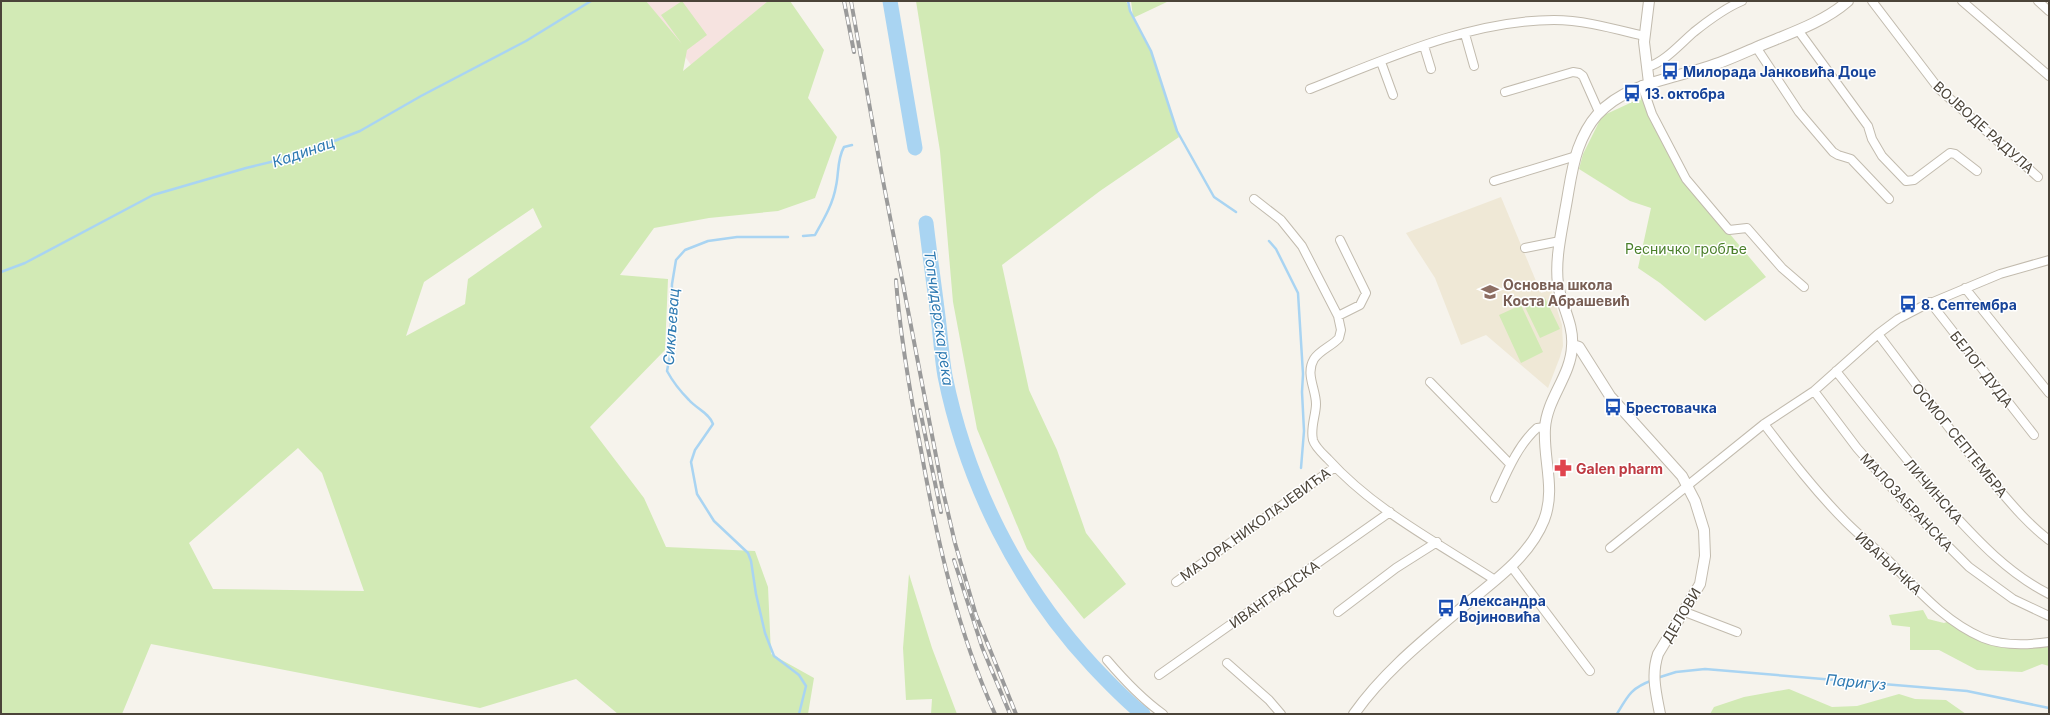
<svg xmlns="http://www.w3.org/2000/svg" width="2050" height="715" font-family="Inter,sans-serif">
	<style>
		.education { fill: #efe8d6 }
		.medical { fill: #f6e3e0 }
		.green { fill: #d2eab5; fill-rule: evenodd }
		.lines { fill: none; stroke-linecap: round; stroke-linejoin: round }
		.stream { stroke: #a9d4f2; stroke-width: 2.5 }
		.river { stroke: #a9d4f2; stroke-width: 15 }
		.minor-casing { stroke: #c2bbae; stroke-width: 10 }
		.tertiary-casing { stroke: #c2bbae; stroke-width: 12 }
		.minor { stroke: #fff; stroke-width: 8 }
		.tertiary { stroke: #fff; stroke-width: 10 }
		.rail-casing { stroke: #9a9a9a; stroke-width: 4 }
		.rail { stroke: #fff; stroke-width: 2.5; stroke-dasharray: 8; stroke-linecap: butt }
		.labels { text-anchor: middle; dominant-baseline: central; stroke-width: 3; stroke-linejoin: round; paint-order: stroke }
		.transit-label { font-size: 14px; font-weight: bold; fill: #164399; stroke: #fff; text-anchor: start }
		.street-label { font-size: 14px; fill: #4b4439; stroke: #fff }
		.park-label { font-size: 14px; fill: #4a7f2a; stroke: #fff }
		.education-label { font-size: 14px; font-weight: bold; fill: #785e54; stroke: #fff; text-anchor: start }
		.health-label { font-size: 14px; font-weight: bold; fill: #be3a42; stroke: #fff; text-anchor: start }
		.water-label { font-size: 15px; font-style: italic; fill: #2e7ab2; stroke: #fff }
	</style>
	<rect width="100%" height="100%" fill="#f6f3ec"/>
	<!-- education -->
	<path class="education" d="M1501,197l40,96 10,-3 11,35 1,21 -3,11 -12,31 -62,-53 -25,10 -26,-67 -29,-45z"/>
	<!-- medical -->
	<path class="medical" d="M646,1h122l-77,64z"/>
	<!-- green -->
	<path class="green" d="M1,1h645l36,43 -21,-29 21,-14 25,34 -20,15 -4,21 85,-70h22l34,49 -16,48 29,39 -22,61 -37,13 -69,7 -55,10 -34,47 48,4 -3,71 -75,77 54,71 22,49 89,4 13,36 3,67 43,24 -6,36h-190l-42,-35 -96,29 -329,-64 -29,70h-121zM533,208l9,19 -74,52 -3,25 -59,32 18,-54zM298,448l24,25 42,118 -151,-2 -24,-46z
		M916,1h210l7,16 -2,-16h38l-36,17 18,33 28,86 -79,54 -98,74 27,125 28,60 29,83 40,51 -42,35 -57,-70 -50,-120 -24,-127 -13,-151z
		M1643,97l43,85 80,95 -61,44 -45,-38 -22,-15 13,-60 -21,-7 -51,-32 4,-15 19,-38z
		M1545,298l15,31 -20,9 -15,-31z
		M1521,305l22,47 -22,11 -22,-48z
		M909,574l23,74 25,66h-26l1,-15 -26,1 -3,-52z
		M1923,610l5,9 16,4 9,-3 31,19 65,3v24l-7,-2 -20,8 -45,-2 -38,-20h-29v-23l-18,-2 -3,-10z
		M1789,689l43,18 25,-1 42,-12 16,5 31,1 20,14h-256l4,-7 30,-10z"/>
	<g class="lines">
		<!-- stream -->
		<path class="stream" d="M1128,1l2,10 21,40 26,80 37,66 22,15
			M803,236l12,-1c9,-16 18,-31 21,-49 3,-13 1,-27 8,-39l8,-2
			M788,237h-51l-29,4 -23,9 -9,10 -4,24 -2,71 -3,16c6,11 13,20 22,29 8,9 20,13 24,24l-18,26 -4,12 6,32 17,27 34,32 3,8 5,33 9,39 9,23 25,19 7,11 -7,28
			M1269,241l7,8 22,44 5,81 -1,18 2,39 -3,37
			M1,272l24,-9 128,-68 93,-27 50,-12 64,-25 61,-35 105,-55 65,-40
			M1657,678l19,-6 29,-3 262,22 82,17
			M1617,714c11,-19 14,-26 36,-34"/>
		<!-- river -->
		<path class="river" d="M890,1l25,147
			M926,223c4,34 9,68 13,102 2,17 3,34 6,51 22,108 73,209 148,290 16,17 32,34 50,48"/>
		<!-- minor casing -->
		<g class="minor-casing">
			<path id="minor" d="M1872,1l67,88 99,88
				M1962,1l87,75
				M2038,1l11,10
				M1798,30l70,96 4,13 10,17 24,25 8,-1 36,-27 5,1 22,17
				M1465,34l9,32
				M1424,46l7,23
				M1756,47l43,65 34,40 5,3 13,4 38,40
				M1381,62l12,33
				M1647,67c17,-4 34,-24 47,-35 15,-12 31,-24 48,-31
				M1642,85l10,29 34,65 43,51 18,-2 35,40 22,19
				M1310,89c76,-30 161,-69 244,-69 30,0 61,9 90,16
				M1505,92l68,-20 6,1 4,3 16,36
				M1494,181l82,-25
				M1254,199l27,21 21,26 36,70 3,14 -2,8c-7,8 -19,12 -25,21 -9,15 2,30 2,45 0,11 -6,24 -3,36 2,7 10,14 15,19 46,51 110,84 167,121
				M1525,248l35,-7
				M1965,288l84,105
				M1930,302l104,133
				M1338,316l22,-11 6,-12 -26,-53
				M1878,334c35,46 69,93 106,138 21,24 40,49 65,68
				M1836,371c37,47 73,93 112,137 30,33 61,66 101,86
				M1430,382l80,82
				M1814,391l43,57 49,56 63,63 44,32 36,17
				M1764,424c26,34 52,68 82,98 14,14 29,26 43,39 28,28 56,61 94,77 20,8 45,7 66,4
				M1495,498c11,-24 22,-52 42,-70l8,-1
				M1610,548l154,-124 50,-33 64,-57 20,-15 23,-12 79,-33 49,-14
				M1511,566l79,105
				M1176,582l159,-115
				M1338,612l58,-44 41,-26
				M1685,612l52,20
				M1107,660c17,20 35,39 56,54
				M1227,663l42,37 12,14
				M1159,675l231,-163"/>
		</g>
		<!-- tertiary casing -->
		<g class="tertiary-casing">
			<path id="tertiary" d="M1649,1l-5,41 5,41
				M1573,345l6,2 31,49 72,80 13,25 9,29 1,26 -5,28 -42,70c-7,21 -2,39 2,60
				M1354,714c28,-40 66,-71 104,-103 31,-27 70,-51 86,-91 12,-31 -1,-60 1,-92 2,-30 26,-52 27,-82 2,-22 -11,-41 -14,-62 -3,-24 3,-49 7,-73 4,-20 6,-42 13,-62 4,-11 11,-25 19,-34 28,-31 73,-36 110,-48 17,-5 34,-13 50,-20 31,-13 66,-24 91,-46"/>
		</g>
		<!-- minor -->
		<use href="#minor" class="minor"/>
		<!-- tertiary -->
		<use href="#tertiary" class="tertiary"/>
		<!-- rail casing -->
		<g class="rail-casing">
			<path id="rail" d="M844,1l10,51
				M851,1l29,164 62,322 13,56 21,72 40,99
				M896,280c4,57 14,113 25,170 16,90 36,180 74,264
				M920,410l21,102
				M954,560l28,87 28,67"/>
		</g>
		<!-- rail -->
		<use href="#rail" class="rail"/>
	</g>
	<!-- icons -->
	<defs>
		<g id="bus-bare" transform="scale(1.38)"><path d="M-5-6H5V4H4V6H2V4H-2V6H-4V4H-5ZM-3.5-4V0h7V-4ZM-3.5 1.2v1.5H-2V1.2ZM2 1.2v1.5H3.5V1.2Z" fill="#1a4fb4" stroke="#fff" stroke-width="2.5" paint-order="stroke"/></g>
		<g id="school-bare" transform="scale(1.38)"><path d="M0-5L7-2L0 1L-7-2ZM-4 1L0 2.5L4 1V4Q0 6-4 4Z" fill="#8d6e63" stroke="#fff" stroke-width="2.5" paint-order="stroke"/></g>
		<g id="pharmacy-bare" transform="scale(1.38)"><path d="M-2-6h4v4h4v4h-4v4h-4v-4h-4v-4h4Z" fill="#e0444e" stroke="#fff" stroke-width="2.5" paint-order="stroke"/></g>
	</defs>
	<g fill-rule="evenodd">
		<use href="#bus-bare" x="1670" y="71"/>
		<use href="#bus-bare" x="1632" y="93"/>
		<use href="#school-bare" x="1490" y="292"/>
		<use href="#bus-bare" x="1908" y="304"/>
		<use href="#bus-bare" x="1613" y="407"/>
		<use href="#pharmacy-bare" x="1563" y="468"/>
		<use href="#bus-bare" x="1446" y="608"/>
	</g>
	<g class="labels">
		<!-- transit labels -->
		<g class="transit-label">
			<text x="1683" y="71">Милорада Јанковића Доце</text>
			<text x="1645" y="93">13. октобра</text>
			<text x="1921" y="304">8. Септембра</text>
			<text x="1626" y="407">Брестовачка</text>
			<text x="1459" y="600">Александра<tspan x="1459" dy="16">Војиновића</tspan></text>
		</g>
		<!-- street labels -->
		<g class="street-label">
			<text transform="translate(1984 127) rotate(42)">ВОЈВОДЕ РАДУЛА</text>
			<text transform="translate(1982 369) rotate(52)">БЕЛОГ ДУДА</text>
			<text transform="translate(1960 440) rotate(51)">ОСМОГ СЕПТЕМБРА</text>
			<text transform="translate(1934 491) rotate(49)">ЛИЧИНСКА</text>
			<text transform="translate(1907 502) rotate(47)">МАЛОЗАБРАНСКА</text>
			<text transform="translate(1255 524) rotate(-36)">МАЈОРА НИКОЛАЈЕВИЋА</text>
			<text transform="translate(1889 563) rotate(43)">ИВАЊИЧКА</text>
			<text transform="translate(1274 594) rotate(-35)">ИВАНГРАДСКА</text>
			<text transform="translate(1681 615) rotate(-59)">ДЕЛОВИ</text>
		</g>
		<!-- park labels -->
		<g class="park-label">
			<text x="1686" y="248">Ресничко гробље</text>
		</g>
		<!-- education labels -->
		<g class="education-label">
			<text x="1503" y="284">Основна школа<tspan x="1503" dy="16">Коста Абрашевић</tspan></text>
		</g>
		<!-- health labels -->
		<g class="health-label">
			<text x="1576" y="468">Galen pharm</text>
		</g>
		<!-- water labels -->
		<g class="water-label">
			<text transform="translate(303 152) rotate(-19)">Кадинац</text>
			<text transform="translate(939 318) rotate(82)">Топчидерска река</text>
			<text transform="translate(671 327) rotate(-86)">Сикљевац</text>
			<text transform="translate(1856 682) rotate(5)">Паригуз</text>
		</g>
	</g>
	<!-- border -->
	<rect width="2050" height="715" fill="none" stroke="#4b4439" stroke-width="4"/>
</svg>
